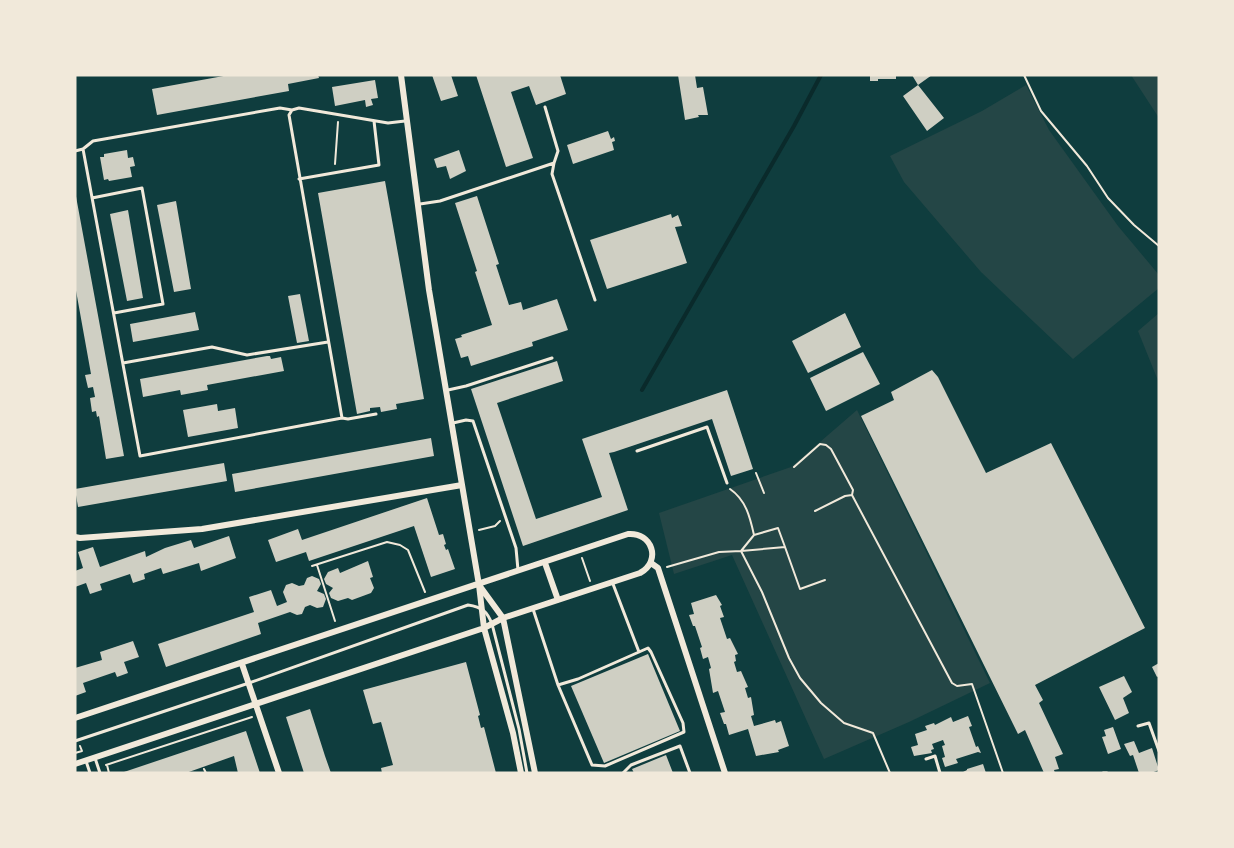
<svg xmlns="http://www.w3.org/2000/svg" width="1234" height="848" font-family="'Open Sans',sans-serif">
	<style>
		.green { fill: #244646 }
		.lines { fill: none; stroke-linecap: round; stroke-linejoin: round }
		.stream { stroke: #0a2a2b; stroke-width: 4 }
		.building { fill: #cfcfc3 }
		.path { stroke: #f1e9da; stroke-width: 2 }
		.service { stroke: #f1e9da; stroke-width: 3 }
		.minor { stroke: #f1e9da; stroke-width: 6 }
	</style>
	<rect width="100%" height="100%" fill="#0f3d3e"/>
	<!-- green -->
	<path class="green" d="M1131,75h28v43z
		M1026,85l23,45 69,96 41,49v13l-86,71 -92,-87 -77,-90 -14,-26 92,-45z
		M1159,313v70l-21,-52z
		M857,410l133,273 -81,39 -85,37 -92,-204 -58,19 -15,-61 132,-46z"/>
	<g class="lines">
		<!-- stream -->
		<path class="stream" d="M642,390l152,-264 27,-51"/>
	</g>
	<!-- building -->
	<path class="building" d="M229,75h89l1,3 -31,6 1,7 -132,24 -5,-26z
		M432,75h19l7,21 -17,5z
		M476,75h84l6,19 -30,11 -7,-19 -18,6 22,66 -27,9z
		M678,75h17l2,13 6,-1 5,28h-10l1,2 -14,3z
		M870,75h26v4h-18v2h-8z
		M912,75h20l-14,10z
		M375,80l3,18 -7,1 2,6 -7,2 -1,-7 -30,6 -3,-19z
		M918,85l26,33 -17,13 -24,-35z
		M608,131l3,8 3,-2 1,4 -3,1 2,8 -41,14 -6,-19z
		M127,150l1,8 5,-1 2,9 -5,1 2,10 -23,4 -1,-2 -4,1 -4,-23h4v-3z
		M459,150l7,21 -16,8 -4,-13 -9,2 -3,-9z
		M385,181l39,218 -28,5 1,5 -16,3 -1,-5 -10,1v3l-13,3 -39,-221z
		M75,191l49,265 -18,3 -7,-43 -2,1 -1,-6 -4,1 -2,-14 5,-1 -2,-10 -5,1 -3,-13 6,-1 -16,-89z
		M477,196l22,68 -3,1 13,40 12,-3 2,8 34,-11 11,31 -36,12 1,4 -62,20 -3,-10 -7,2 -6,-19 7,-2 -1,-2 31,-10 -17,-53 2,-1 -22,-68z
		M176,201l15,88 -17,3 -17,-87z
		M128,210l15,88 -16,3 -17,-87z
		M671,214l1,4 6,-3 4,11 -7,1 12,36 -80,26 -17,-49z
		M300,294l9,47 -12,2 -9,-47z
		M195,312l4,18 -66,12 -3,-18z
		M845,313l16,34 -53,26 -16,-32z
		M863,352l17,32 -54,27 -16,-33z
		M267,356h3l1,3 10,-2 3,14 -77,14 1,5 -27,5 -1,-5 -37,7 -3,-18z
		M557,361l6,20 -66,22 39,116 66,-22 -20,-58 145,-49 26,79 -22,7 -19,-57 -98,33 -5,1 19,57 -105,36 -52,-157z
		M932,370l6,7 48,96 65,-30 94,185 -110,57 8,15 -4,3 24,51 -8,3 4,12 -5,1 1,3h-11l-19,-43 -7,4 -157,-318 33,-16 -3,-8z
		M217,404l1,7 17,-3 3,20 -50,9 -5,-27z
		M431,438l3,18 -199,36 -3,-18z
		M224,463l3,18 -149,26 -3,-18z
		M427,498l12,37 4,-1 3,10 -2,1 2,5 2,-1 7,20 -24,8 -17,-51 -105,35 -3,-9 -30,10 -8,-22 30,-11 4,11z
		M229,536l7,22 -35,13 -2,-8 -36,11 -2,-6 -17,6 1,5 -12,4 -3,-9 -30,10 2,6 -12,4 -4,-11 -11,4v-16l8,-3 -5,-16 15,-5 7,20 45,-16 1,6 19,-9 26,-8 3,8z
		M368,561l5,16 -3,1 4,10 -3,5 -19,7 -4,-2 -10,3 -7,-3 -2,-5 4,-5 -7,-4 -2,-5 4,-7 10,-4 2,5z
		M312,576l7,3 2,5 -4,7 7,3 2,5 -3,8 -6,1 -7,-3 -5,2 -3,7 -5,1 -7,-3 -32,11 3,11 -95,33 -8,-23 96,-32 -5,-15 22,-7 6,16 10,-4 -4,-10 3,-7 6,-2 7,3 5,-1 3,-7z
		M716,595l6,10 -2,1 4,11 -4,1 7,21 3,-1 8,16 -3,1 1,6 -2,1 3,10 4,-1 7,16 -3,1 3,10 3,-1 3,18 -3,1 3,10 21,-6 1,3 5,-2 8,25 -11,4 1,2 -23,4 -8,-27 -19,6 -3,-11h-2l-4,-11 5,-1 -7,-21 -5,2 -4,-24 2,-1 -3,-11 -5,2 -3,-11 2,-1 -7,-21h-2l-4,-11 5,-1 -3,-11z
		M133,641l6,16 -15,5 4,11 -11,4 -2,-5 -32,11 3,9 -11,4v-28l27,-8 -2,-8z
		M648,654l32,77 -76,32 -33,-77z
		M466,662l14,53 -2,1 3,12 3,-1 12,46h-114l-1,-5 12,-3 -12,-43 -8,2 -10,-34z
		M1159,663v13l-2,1 -5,-10z
		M1124,676l8,16 -9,6 6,15 -14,7 -16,-33z
		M310,709l15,47 6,17h-27l-18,-56z
		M968,716l4,10 -3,1 7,20 2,-1 3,7 -3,-1 -22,7 2,4 -13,4 -3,-9 3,-1 -3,-11 3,-1 -2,-5 -11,4 2,5 -3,1 1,3 -18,3 -3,-9 7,-2 -3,-11 12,-4 -2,-4 9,-3 1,2 16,-8 2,5z
		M1113,727l8,22 -13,5 -6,-17 4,-1 -2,-6z
		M246,731l14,42h-22l-4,-17 -48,17h-65z
		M1134,741l5,12 13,-5 7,22 -8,3h-12l-6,-18 -3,1 -6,-12z
		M666,755l7,18h-39l-2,-4z
		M983,764l3,9h-25l6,-3v-1z"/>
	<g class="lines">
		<!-- path -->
		<path class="path" d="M1024,75l17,36 46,55 21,32 26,27 25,21
			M335,164l3,-42
			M794,467l26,-23 6,1 5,4 22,41 -1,5
			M756,473l8,20
			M730,489c16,11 20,28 24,46l24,-7 7,19
			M815,511l30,-15 7,-1 100,188 5,3 15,-2 31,89
			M479,530l16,-4 5,-5
			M754,535l-13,16 44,-4 15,42 25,-9
			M582,558l8,23
			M317,565l18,56
			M312,566l75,-24 13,3 8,5 17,42
			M667,567l52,-15 22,-1 21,41 27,66 11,20 21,25 23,20 29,10 17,40
			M75,753l7,-2 -2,-5
			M106,765l146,-48
			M107,765l2,8
			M204,769l2,4"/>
		<!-- service -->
		<path class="service" d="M545,107l13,44 -4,12
			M83,149l10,-8 187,-33 12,2
			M75,151l8,-2 57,307 202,-38 -53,-303 3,-5 7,-2 89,15 17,-2
			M299,179l80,-14 -5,-44
			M92,198l50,-10 21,116 -49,9
			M420,204l20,-3 114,-38 -2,11 43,126
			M123,363l89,-16 35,8 81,-13
			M448,390l18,-4 86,-28
			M342,418l6,1 28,-5
			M453,423l13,-3 7,1 43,127 2,22
			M637,451l70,-24 20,56
			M533,609l25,76 34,80 13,1 79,-34 -1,-9 -32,-71 -3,-4 -9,4
			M558,685l20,-6 61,-27 -26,-68
			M1138,726l11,-3 10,28
			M75,741l174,-58 219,-78c14,2 19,6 24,19l27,105 8,44
			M95,758l5,15
			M926,759l9,-3 5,17
			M86,761l4,12
			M623,773l8,-8 49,-19 10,27
			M1103,773h4"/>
		<!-- minor -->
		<path class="minor" d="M401,75l28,215 50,295 5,43 29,105 8,40
			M75,537l5,1 122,-9 260,-44
			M545,563l13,37
			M651,563l7,5 67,205
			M479,585l24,33 32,155
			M242,664l37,109
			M75,718l553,-184c24,-2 34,27 12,39l-137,45 -19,10 -409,136"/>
	</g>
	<!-- border -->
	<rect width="1234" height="848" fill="none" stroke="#f1e9da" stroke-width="153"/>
</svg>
